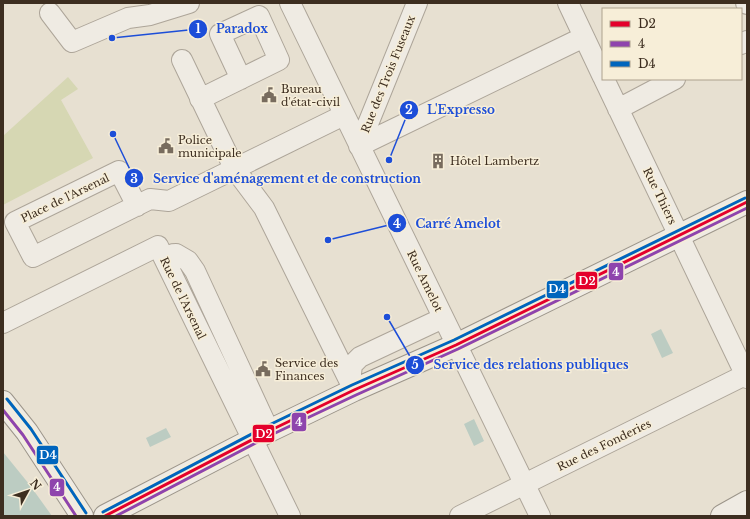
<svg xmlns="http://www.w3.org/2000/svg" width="750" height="519" font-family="'Libre Baskerville',serif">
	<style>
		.green { fill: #d6d7b3 }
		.water { fill: #bcccc2 }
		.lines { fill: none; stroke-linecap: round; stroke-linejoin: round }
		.street-casing { stroke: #ada599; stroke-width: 22 }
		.secondary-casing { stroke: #9c958a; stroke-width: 24 }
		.street { stroke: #efebe3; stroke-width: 20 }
		.secondary { stroke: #efebe3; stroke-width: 22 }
		.bus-1-casing { stroke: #f7eed8; stroke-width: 6 }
		.bus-2-casing { stroke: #f7eed8; stroke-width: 6 }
		.bus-3-casing { stroke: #f7eed8; stroke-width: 6 }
		.bus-1 { stroke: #e4002b; stroke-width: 3 }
		.bus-2 { stroke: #8e44ad; stroke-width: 3 }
		.bus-3 { stroke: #0065bd; stroke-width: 3 }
		.labels { text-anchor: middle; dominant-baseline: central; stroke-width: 3; stroke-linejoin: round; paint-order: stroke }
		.street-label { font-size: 11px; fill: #3d2e20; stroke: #f7eed8 }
		.poi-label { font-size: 11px; fill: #3d2e20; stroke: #f7eed8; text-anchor: start }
		.leader { fill: none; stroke: #1d4ed8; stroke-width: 1.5 }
		.callout-dot { fill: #1d4ed8; stroke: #f7eed8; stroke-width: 1.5 }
		.mark-label { font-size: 12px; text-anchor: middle; font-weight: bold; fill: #fff }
		.callout-label { font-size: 12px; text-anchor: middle; font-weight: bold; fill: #1d4ed8; stroke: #f7eed8; stroke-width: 3; stroke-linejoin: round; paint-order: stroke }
		.line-badge { stroke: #f7eed8; stroke-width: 1.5 }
		.badge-label { font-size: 11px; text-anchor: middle; font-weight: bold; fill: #fff }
	</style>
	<rect width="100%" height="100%" fill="#e7e0d1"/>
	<!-- green -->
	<path class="green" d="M68,77l10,12 -17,11 32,58 -90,47v-69z"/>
	<!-- water -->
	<path class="water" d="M661,329l12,24 -11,5 -11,-24z
		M474,419l10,22 -10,5 -10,-22z
		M166,428l5,9 -21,10 -4,-9z
		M3,452l26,32 23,32h-49z"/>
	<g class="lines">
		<!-- street casing -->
		<g class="street-casing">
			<path id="street" d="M290,3l250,513
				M568,3l35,74
				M746,3l1,1
				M50,13l22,29 56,-24 22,-3 39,-12
				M741,44l6,-3
				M182,60l52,108 30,40 90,182
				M604,79l143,299
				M200,99l79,-39 -20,-44 -39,18 21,45
				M618,109l57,-30
				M359,146l225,-109
				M359,146l58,-143
				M137,206l-18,-35 -104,51 18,35 117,-58 19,2 175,-86
				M167,264c-1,-7 2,-10 9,-10l12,7 7,10 74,160
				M3,323l155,-77 132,270
				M350,383l2,-18 8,-8 83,-39
				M460,516l287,-142"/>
		</g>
		<!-- secondary casing -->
		<g class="secondary-casing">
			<path id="secondary" d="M3,402l24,30 55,84
				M105,516l164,-85 85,-41 102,-45 291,-143
				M722,516l25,-14"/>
		</g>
		<!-- street -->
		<use href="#street" class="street"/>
		<!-- secondary -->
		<use href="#secondary" class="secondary"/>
		<!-- bus-1 casing -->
		<g class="bus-1-casing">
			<path id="bus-1" d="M105,516l164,-85 85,-41 102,-45 291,-143"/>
		</g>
		<!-- bus-2 casing -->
		<g class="bus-2-casing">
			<path id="bus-2" d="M3,410l20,25 53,81
				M116,516l155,-81 85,-40 102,-46 289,-141"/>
		</g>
		<!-- bus-3 casing -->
		<g class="bus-3-casing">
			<path id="bus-3" d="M7,399l24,30 55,84
				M103,512l164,-86 85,-41 102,-45 291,-142"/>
		</g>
		<!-- bus-1 -->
		<use href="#bus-1" class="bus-1"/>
		<!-- bus-2 -->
		<use href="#bus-2" class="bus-2"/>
		<!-- bus-3 -->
		<use href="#bus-3" class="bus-3"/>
	</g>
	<!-- icons -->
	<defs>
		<g id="civic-bare" transform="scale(1.2)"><path d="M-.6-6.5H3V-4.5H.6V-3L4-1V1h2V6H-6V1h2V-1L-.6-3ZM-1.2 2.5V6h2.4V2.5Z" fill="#786c5e" stroke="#f7eed8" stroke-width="2.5" paint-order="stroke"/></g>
		<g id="building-bare" transform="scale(1.2)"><path d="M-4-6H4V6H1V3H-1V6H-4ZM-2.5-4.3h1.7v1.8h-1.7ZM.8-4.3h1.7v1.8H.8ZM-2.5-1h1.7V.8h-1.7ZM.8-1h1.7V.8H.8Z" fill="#786c5e" stroke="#f7eed8" stroke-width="2.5" paint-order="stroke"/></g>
	</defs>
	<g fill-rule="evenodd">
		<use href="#civic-bare" x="269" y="95"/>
		<use href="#civic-bare" x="166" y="146"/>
		<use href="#building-bare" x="438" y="161"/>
		<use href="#civic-bare" x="263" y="369"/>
	</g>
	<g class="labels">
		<!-- street labels -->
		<g class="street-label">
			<text transform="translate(388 74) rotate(-68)">Rue des Trois Fuseaux</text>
			<text transform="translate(660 196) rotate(64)">Rue Thiers</text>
			<text transform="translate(65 198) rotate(-26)">Place de l'Arsenal</text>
			<text transform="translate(425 281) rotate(64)">Rue Amelot</text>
			<text transform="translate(183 298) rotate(64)">Rue de l'Arsenal</text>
			<text transform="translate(604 445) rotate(-26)">Rue des Fonderies</text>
		</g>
		<!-- poi labels -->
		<g class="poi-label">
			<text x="281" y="89">Bureau<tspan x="281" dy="13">d'état-civil</tspan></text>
			<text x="178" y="140">Police<tspan x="178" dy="13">municipale</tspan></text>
			<text x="450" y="161">Hôtel Lambertz</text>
			<text x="275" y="363">Service des<tspan x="275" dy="13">Finances</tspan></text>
		</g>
	</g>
	<!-- callouts -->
	<path class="leader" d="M112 38L198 29M389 160L409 110M113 134L134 178M328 240L397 223M387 317L415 365"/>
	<g class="callout-dot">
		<circle cx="112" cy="38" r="4"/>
		<circle cx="389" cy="160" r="4"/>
		<circle cx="113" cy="134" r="4"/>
		<circle cx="328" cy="240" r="4"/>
		<circle cx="387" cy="317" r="4"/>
		<circle cx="198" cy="29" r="10"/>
		<circle cx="409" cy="110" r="10"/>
		<circle cx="134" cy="178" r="10"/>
		<circle cx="397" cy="223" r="10"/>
		<circle cx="415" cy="365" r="10"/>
	</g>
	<g class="mark-label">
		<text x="198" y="33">1</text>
		<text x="409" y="114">2</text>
		<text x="134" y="183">3</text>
		<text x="397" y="228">4</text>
		<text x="415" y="369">5</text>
	</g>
	<g class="callout-label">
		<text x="242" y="33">Paradox</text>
		<text x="461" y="114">L'Expresso</text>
		<text x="287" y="183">Service d'aménagement et de construction</text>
		<text x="458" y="228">Carré Amelot</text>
		<text x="531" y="369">Service des relations publiques</text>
	</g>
	<g class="line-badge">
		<rect x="608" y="262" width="16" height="19" rx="4" fill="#8e44ad"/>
		<rect x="575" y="271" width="23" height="19" rx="4" fill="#e4002b"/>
		<rect x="546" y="280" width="23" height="19" rx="4" fill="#0065bd"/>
		<rect x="291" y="412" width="16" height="20" rx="4" fill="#8e44ad"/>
		<rect x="252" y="424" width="23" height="19" rx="4" fill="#e4002b"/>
		<rect x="36" y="445" width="23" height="20" rx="4" fill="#0065bd"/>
		<rect x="49" y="478" width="16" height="19" rx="4" fill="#8e44ad"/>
	</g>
	<g class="badge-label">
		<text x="616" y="276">4</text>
		<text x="587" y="285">D2</text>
		<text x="557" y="293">D4</text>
		<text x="299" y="426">4</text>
		<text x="264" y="438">D2</text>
		<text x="48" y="459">D4</text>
		<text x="57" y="491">4</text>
	</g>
	<!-- border -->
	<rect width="750" height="519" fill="none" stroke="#3d2e20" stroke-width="8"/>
	<!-- legend -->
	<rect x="602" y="8" width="140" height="72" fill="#f7eed8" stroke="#ada18e"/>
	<rect x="610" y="21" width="20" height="6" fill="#e4002b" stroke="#ada18e"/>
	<text x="638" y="28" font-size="12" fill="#3d2e20">D2</text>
	<rect x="610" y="41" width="20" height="6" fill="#8e44ad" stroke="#ada18e"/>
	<text x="638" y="48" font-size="12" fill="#3d2e20">4</text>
	<rect x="610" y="61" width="20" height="6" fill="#0065bd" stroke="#ada18e"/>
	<text x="638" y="68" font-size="12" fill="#3d2e20">D4</text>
	<!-- north arrow -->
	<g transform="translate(28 491) rotate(50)" stroke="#f7eed8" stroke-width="3" paint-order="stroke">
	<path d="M0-3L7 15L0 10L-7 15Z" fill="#3d2e20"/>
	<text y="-6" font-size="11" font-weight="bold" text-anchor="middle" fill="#3d2e20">N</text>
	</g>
</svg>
